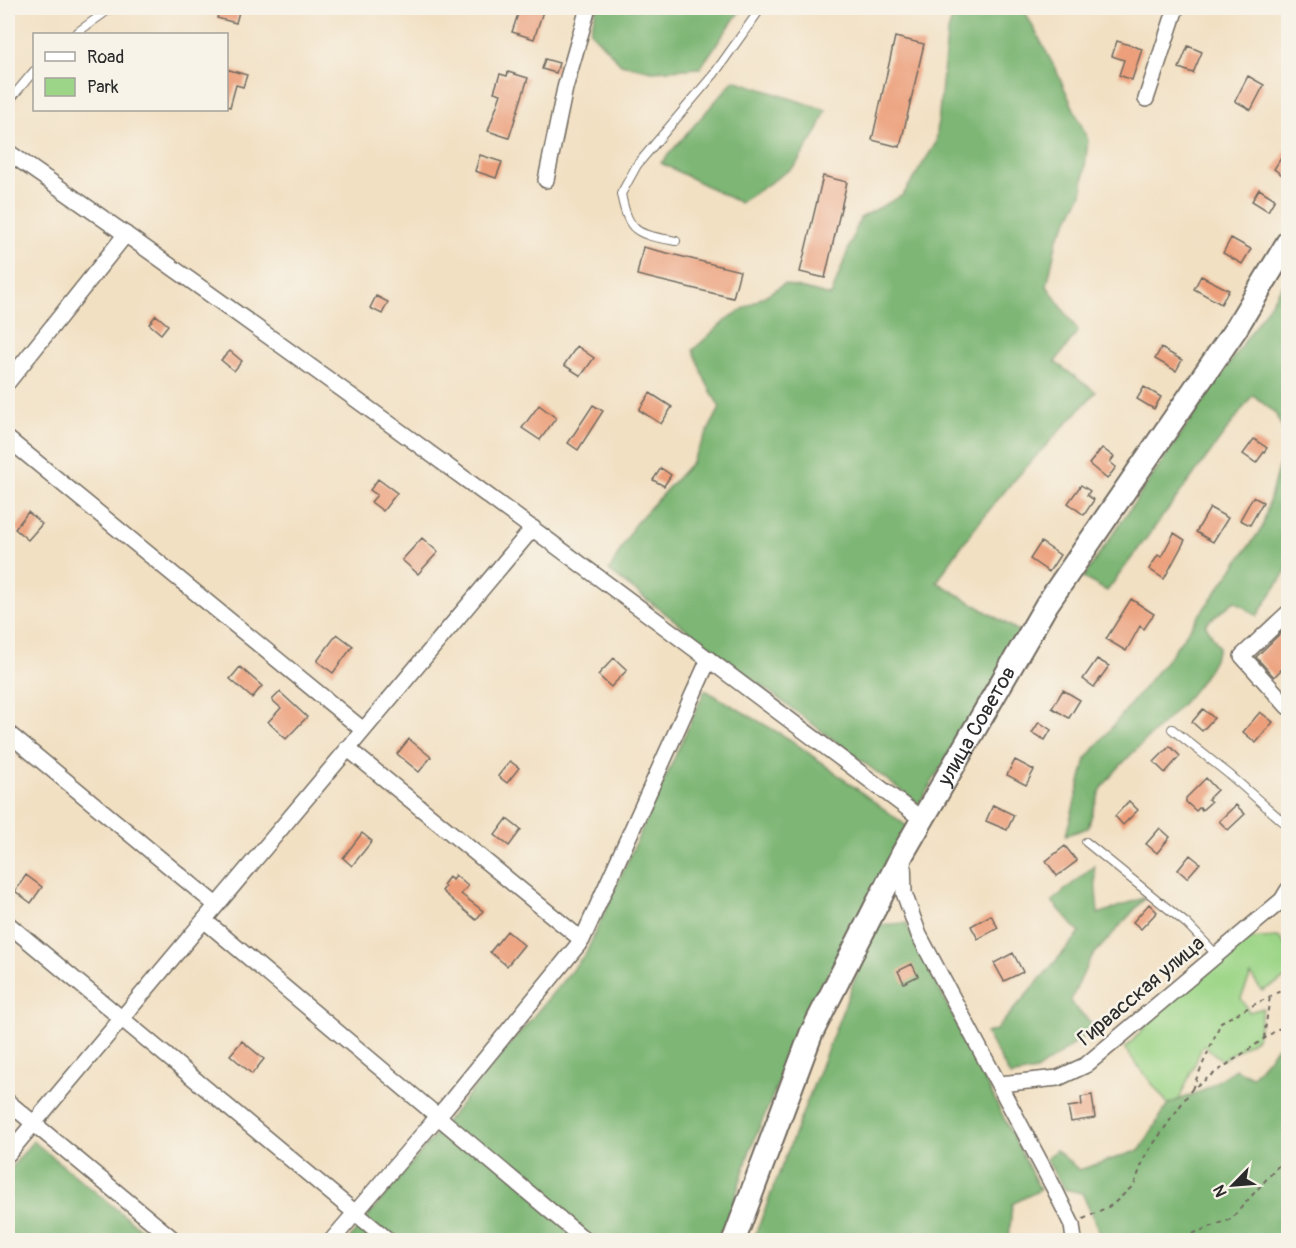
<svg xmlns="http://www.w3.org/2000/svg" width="1296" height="1248" font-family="Pangolin,sans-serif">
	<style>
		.green { fill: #9cd587; stroke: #648059; stroke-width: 1.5 }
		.forest { fill: #7db674; stroke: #547050; stroke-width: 1.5 }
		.building { fill: #ec9f7a }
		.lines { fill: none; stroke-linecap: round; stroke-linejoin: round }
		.service-casing { stroke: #716a60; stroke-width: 10 }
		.minor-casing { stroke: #716a60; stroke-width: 18 }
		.secondary-casing { stroke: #716a60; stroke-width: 26 }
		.path { stroke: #716a60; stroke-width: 2; stroke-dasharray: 4.5 4.5; stroke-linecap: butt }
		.service { stroke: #fff; stroke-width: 8 }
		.minor { stroke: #fff; stroke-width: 15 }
		.secondary { stroke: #fff; stroke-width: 22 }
		.labels { text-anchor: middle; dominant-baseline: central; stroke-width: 5; stroke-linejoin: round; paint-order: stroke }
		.street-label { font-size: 21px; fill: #2b2b2b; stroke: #f7f3e8 }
	</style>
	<rect width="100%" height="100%" fill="#f7f3e8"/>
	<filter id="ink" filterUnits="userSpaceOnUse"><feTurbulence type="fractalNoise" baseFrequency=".0167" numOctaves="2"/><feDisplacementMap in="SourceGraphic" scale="12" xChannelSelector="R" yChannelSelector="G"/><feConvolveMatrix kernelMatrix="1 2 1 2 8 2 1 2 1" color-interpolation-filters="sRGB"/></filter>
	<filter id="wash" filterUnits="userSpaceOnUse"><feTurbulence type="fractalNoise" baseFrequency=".008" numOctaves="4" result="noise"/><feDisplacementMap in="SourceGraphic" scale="24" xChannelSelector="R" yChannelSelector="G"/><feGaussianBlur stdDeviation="1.35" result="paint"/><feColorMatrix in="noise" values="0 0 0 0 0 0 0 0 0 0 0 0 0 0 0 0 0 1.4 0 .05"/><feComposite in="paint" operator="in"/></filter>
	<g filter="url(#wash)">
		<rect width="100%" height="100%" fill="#f2e0c3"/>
		<!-- green -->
		<path class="green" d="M1279,937l9,12v28l-26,14 -11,-16 -10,23 8,14 14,-4 -6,30 -35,22 -19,-15 -24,55 -11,4 -43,-55 46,-51 74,-59z"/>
		<!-- forest -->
		<path class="forest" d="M597,8h145l-42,60 -48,3 -31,-7 -31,-33z
			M955,8h68l34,64 31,68 -6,54 -25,46 -10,46 31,45 -23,31 41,30c-57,61 -115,119 -159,190l85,51 -103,171 -310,-233 26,-47 56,-61 29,-55 -14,-26 -13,-32 34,-31 57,-35 47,12 29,-78 43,-23 33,-52 11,-108z
			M734,80l92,30 -9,22 -22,34 -55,37 -79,-40z
			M1288,282v158l-13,-27 -22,-18 -146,196 -24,-13 199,-292z
			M1288,445v119l-2,7 -29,45 -22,-15 -30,23 14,23c-21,57 -80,91 -115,138 -8,11 -12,30 -16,43l-22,7 20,-76 86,-106 90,-125 16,-60z
			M705,690l86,50 117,87 -97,178 -61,145 -28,90h-374l238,-287z
			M1094,866l4,48 48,-17 -56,62 -20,43 26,26 -60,43 -26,5 -24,-43 10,-3 84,-97 -28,-32z
			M906,923l134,267 -28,14 -3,36h-256l123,-315z
			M1288,1038v202h-185l-21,-47 -18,-4 -18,-30 10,-9 23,20 61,-20 28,-46 34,-13 33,-22 17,8 32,-38z
			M33,1141l121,99h-146v-68z"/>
		<g id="blocks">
			<!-- building -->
			<path class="building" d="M220,8h20l-4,15 -19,-5z
				M520,8h24l-10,31 -22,-7z
				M895,37l29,7 -24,103 -28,-7z
				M1117,41l25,8 -10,31 -13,-5 5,-15 -12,-4z
				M1188,46l14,6 -9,21 -14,-5z
				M545,59l14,4 -3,10 -14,-4z
				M226,69l21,6 -4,12 -7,-2 -6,22 -4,-1z
				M508,72l20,6 -19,60 -21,-7 13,-37 -7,-2 6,-18 7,2z
				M1248,76l16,9 -13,25 -16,-9z
				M1288,147v32l-14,-10z
				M480,155l22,7 -6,16 -21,-7z
				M823,176l24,6 -22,96 -25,-6z
				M1259,189l16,10 -7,12 -16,-10z
				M1231,238l20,11 -9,15 -19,-11z
				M643,247l97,24 -7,27 -96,-23z
				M1201,276l28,14 -8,14 -27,-15z
				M376,296l12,6 -6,12 -12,-6z
				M156,315l12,10 -7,9 -12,-10z
				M577,346l17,12 -13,18 -17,-11z
				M1161,348l21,12 -6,11 -21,-12z
				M230,351l12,10 -8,10 -13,-11z
				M1144,387l17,10 -7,12 -17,-10z
				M650,393l22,14 -11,17 -22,-14z
				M539,405l17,13 -16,22 -18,-12z
				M593,405l10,6 -25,39 -10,-7z
				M1254,439l13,9 -11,15 -13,-9z
				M1102,448l12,9 -4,5 6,5 -9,12 -18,-15z
				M661,468l10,7 -7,11 -11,-6z
				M378,479l19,14 -14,18 -12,-9 6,-7 -7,-5z
				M1081,485l9,6 -3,4 7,5 -10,15 -16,-12z
				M1253,497l10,5 -13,23 -10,-5z
				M1210,508l18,10 -15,24 -17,-10z
				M28,512l14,12 -14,16 -13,-11z
				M1174,533l11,7 -21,39 -15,-10 9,-14 3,2z
				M422,538l16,14 -20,22 -16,-14z
				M1041,542l19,13 -11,17 -19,-13z
				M1131,599l23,15 -10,15 -4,-3 -14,25 -20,-12z
				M1288,626v37l-14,14 -18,-20z
				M337,634l16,12 -20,27 -16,-12z
				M614,658l13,12 -16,17 -13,-12z
				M1097,659l12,7 -15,21 -11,-8z
				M240,667l22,19 -10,12 -22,-19z
				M1063,690l17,10 -11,18 -17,-10z
				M280,692l27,25 -21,22 -18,-17 13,-14 -9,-8z
				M1203,709l11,9 -12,13 -10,-9z
				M1260,712l13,10 -17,21 -13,-11z
				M1039,722l12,8 -6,10 -13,-7z
				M409,739l22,18 -12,15 -22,-18z
				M1170,746l10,10 -15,17 -11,-11z
				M1015,760l19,10 -8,15 -19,-10z
				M510,761l9,7 -12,15 -9,-7z
				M1206,778l11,12 -9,9 3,3 -9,8 -2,-3 -4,4 -10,-9v-4z
				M1129,801l9,9 -15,15 -8,-9z
				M993,805l21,10 -7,15 -21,-9z
				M1236,805l9,9 -17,16 -9,-9z
				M507,819l14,11 -12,16 -14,-11z
				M1160,828l10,9 -13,16 -11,-9z
				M362,833l10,8 -20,25 -9,-8z
				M1065,846l12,15 -20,15 -11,-15z
				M1190,855l10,8 -13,15 -9,-8z
				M26,875l16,12 -11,16 -16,-12z
				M455,875l13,11 -7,8 22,17 -7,9 -34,-29 3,-4 -2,-2 6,-8 3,3z
				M1149,904l8,8 -16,17 -8,-7z
				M991,915l7,13 -20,11 -7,-13z
				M507,931l17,14 -17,21 -17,-14z
				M1013,953l10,19 -19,9 -10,-18z
				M912,964l6,12 -14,7 -6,-12z
				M242,1041l22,18 -12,15 -22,-19z
				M1092,1095l3,23 -24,4 -3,-15 14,-2 -1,-8z"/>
		</g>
	</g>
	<g filter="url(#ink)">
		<use href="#blocks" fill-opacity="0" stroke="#716a60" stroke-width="1.5"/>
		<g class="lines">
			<!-- service casing -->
			<g class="service-casing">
				<path id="service" d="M75,34l36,-26
					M8,102l26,-31
					M676,241c-39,-7 -47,-7 -55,-47l16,-29 77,-91 47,-66
					M1172,729l58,46 58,51
					M1086,842l101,82 30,31"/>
			</g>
			<!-- minor casing -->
			<g class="minor-casing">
				<path id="minor" d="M1146,99l30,-91
					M8,152c310,215 613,441 915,668
					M546,180l19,-92 23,-80
					M8,382l118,-148
					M8,439l354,290
					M1288,613l-46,43 46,51
					M8,733l208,172
					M347,748l235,192
					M903,856l1,37 15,42 135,253 18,37 2,15
					M204,920l381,320
					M8,924l380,316
					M1000,1084l58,-6 28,-13 196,-165 6,-10
					M8,1102l166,138
					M8,1154l525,-626
					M332,1240l114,-133 136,-167 127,-281"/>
			</g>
			<!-- secondary casing -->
			<g class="secondary-casing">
				<g id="secondary">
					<path id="s1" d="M734,1240l77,-206 92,-181 144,-249 188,-274 53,-88"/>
				</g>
			</g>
			<!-- path -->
			<path class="path" d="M1264,1038l6,-42
				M1192,1089l29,-67 67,-35
				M1083,1219l29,-14 22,-20 11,-29 47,-67 86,-60 10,-3
				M1176,1240l55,-21 57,-64"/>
			<!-- service -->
			<use href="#service" class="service"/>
			<!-- minor -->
			<use href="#minor" class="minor"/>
			<!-- secondary -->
			<use href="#secondary" class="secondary"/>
		</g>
	</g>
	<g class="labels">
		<!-- street labels -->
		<g class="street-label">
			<text stroke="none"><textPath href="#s1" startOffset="570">улица Советов</textPath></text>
			<text transform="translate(1141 991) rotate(-40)">Гирвасская улица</text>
		</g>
	</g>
	<!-- margin -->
	<rect width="1296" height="1248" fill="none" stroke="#f7f3e8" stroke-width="30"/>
	<!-- legend -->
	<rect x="33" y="33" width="195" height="78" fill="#f7f3e8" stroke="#a5a39c" stroke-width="1.5"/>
	<rect x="45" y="52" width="30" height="9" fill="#ffffff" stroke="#a5a39c" stroke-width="1.5"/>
	<text x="87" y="63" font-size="18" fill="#2b2b2b">Road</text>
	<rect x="45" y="78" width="30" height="18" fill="#9cd587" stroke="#a5a39c" stroke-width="1.5"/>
	<text x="87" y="93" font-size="18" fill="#2b2b2b">Park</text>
	<!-- north arrow -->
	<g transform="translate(1233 1185) rotate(245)" stroke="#f7f3e8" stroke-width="4.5" paint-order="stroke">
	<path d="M0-4.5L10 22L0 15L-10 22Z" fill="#2b2b2b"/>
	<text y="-9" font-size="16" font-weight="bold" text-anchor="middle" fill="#2b2b2b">N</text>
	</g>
</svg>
